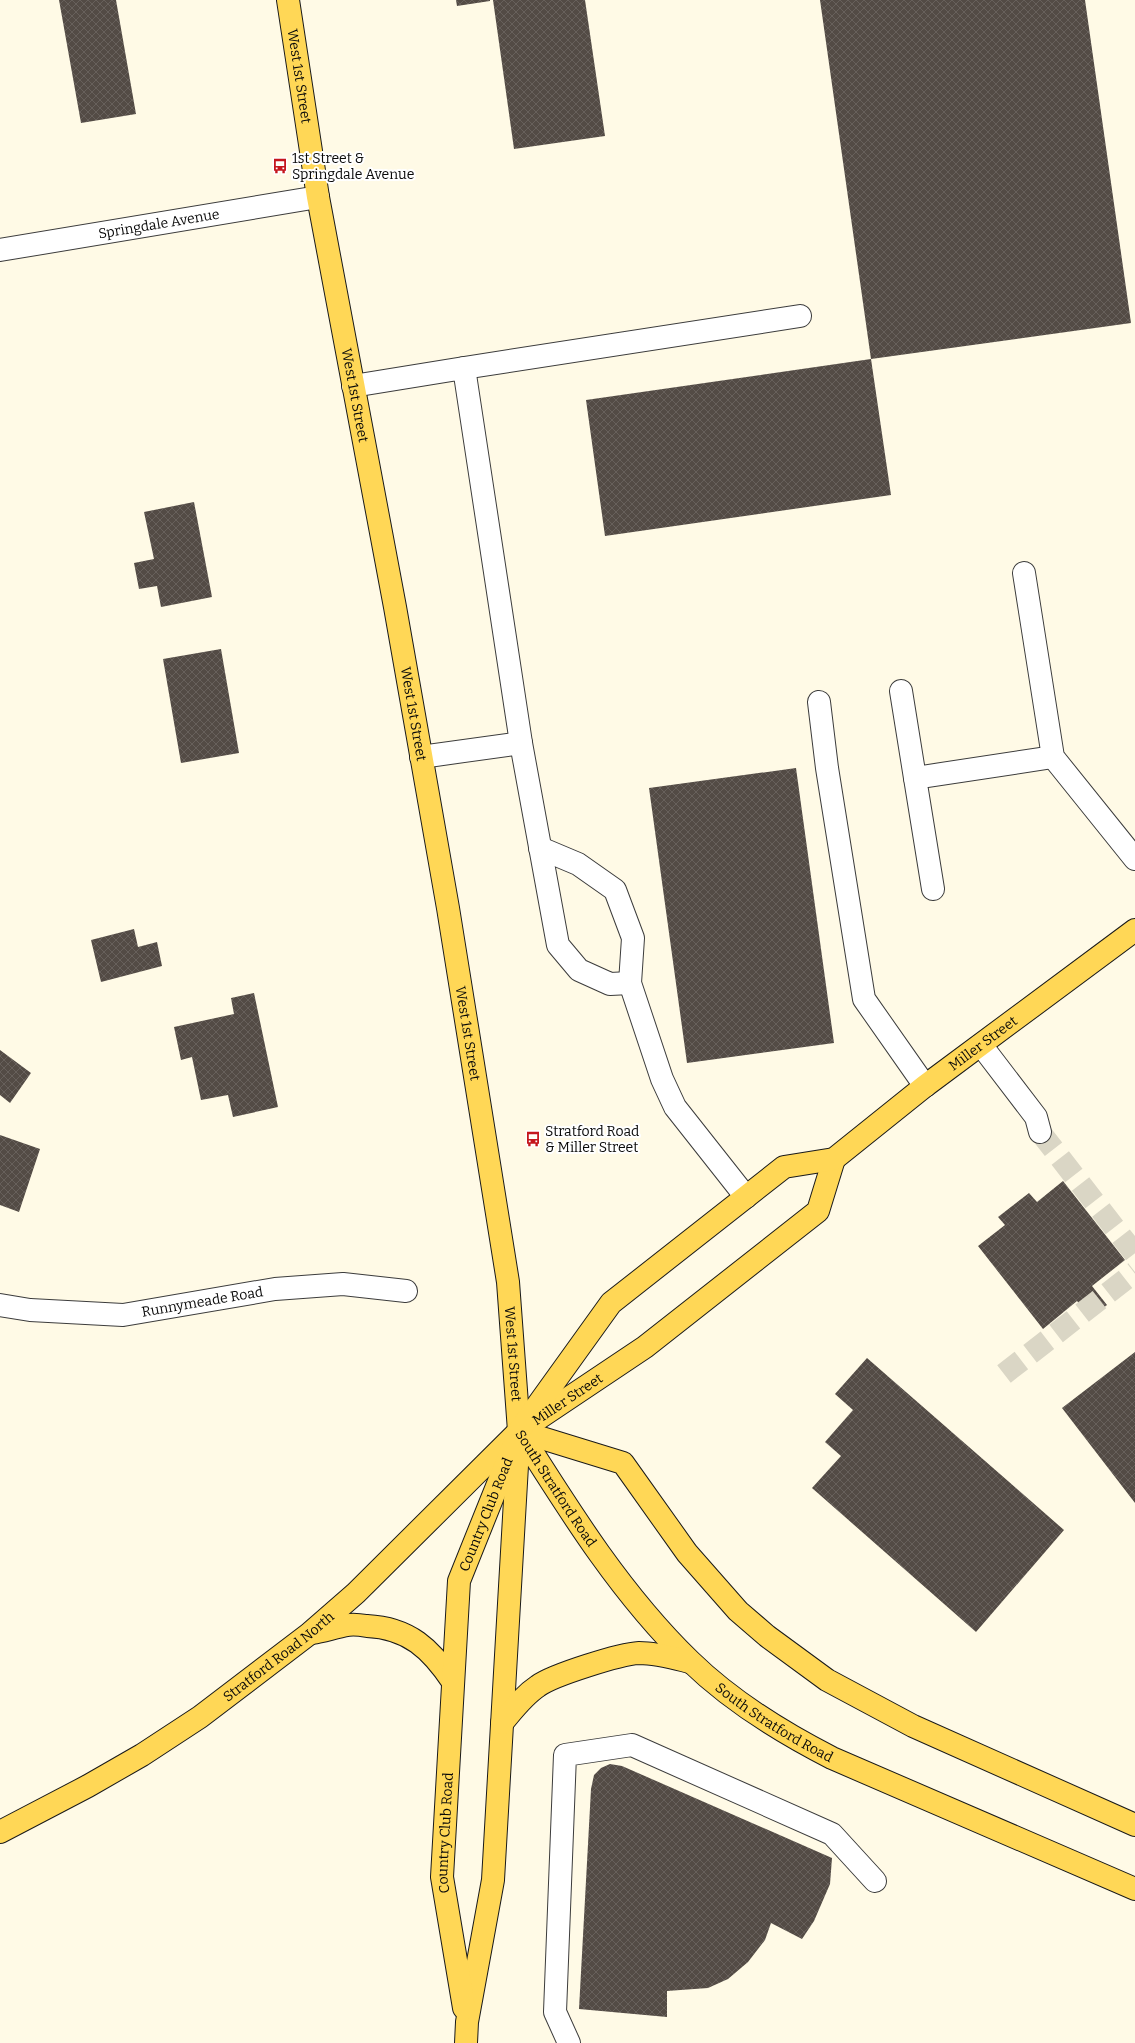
<svg xmlns="http://www.w3.org/2000/svg" width="1135" height="2043" font-family="Bitter,serif">
	<style>
		.building { fill: url(#building-cross-hatch) }
		.lines { fill: none; stroke-linecap: round; stroke-linejoin: round }
		.minor-tunnel { stroke: #dad6c5; stroke-width: 22; stroke-dasharray: 22 11; stroke-linecap: butt }
		.minor-casing { stroke: #3c3c3c; stroke-width: 24 }
		.major-casing { stroke: #1a1a1a; stroke-width: 24 }
		.minor { stroke: #fff; stroke-width: 22 }
		.major { stroke: #ffd756; stroke-width: 22 }
		.labels { text-anchor: middle; dominant-baseline: central; stroke-width: 4; stroke-linejoin: round; paint-order: stroke }
		.street-label { font-size: 14px; fill: #090909; stroke: #fff }
		.poi-label { font-size: 14px; fill: #090909; stroke: #fff; text-anchor: start }
	</style>
	<defs>
		<pattern id="building-cross-hatch" width="8" height="8" patternUnits="userSpaceOnUse"><rect width="8" height="8" fill="#534b45"/><path d="M0 0l8 8M0 8l8-8" fill="none" stroke="#67605b"/></pattern>
	</defs>
	<rect width="100%" height="100%" fill="#fffae6"/>
	<!-- building -->
	<path class="building" d="M59,0h57l20,114 -55,9z
		M456,0h34v1l-33,5z
		M493,0h92l20,136 -91,13z
		M820,0h265l46,323 -260,36z
		M871,359l20,136 -286,41 -19,-136z
		M194,502l18,95 -51,10 -4,-21 -18,3 -5,-26 20,-4 -10,-47z
		M221,649l18,104 -58,10 -18,-104z
		M796,768l38,275 -147,20 -38,-275z
		M134,929l4,18 19,-5 5,24 -61,16 -10,-42z
		M254,993l24,114 -45,10 -5,-22 -27,5 -9,-43 -11,3 -7,-33 60,-13 -3,-16z
		M0,1050l31,23 -21,30 -10,-8z
		M0,1135l40,14 -21,63 -19,-7z
		M1063,1181l62,79 -33,26 15,19 -17,13 -13,-17 -34,28 -65,-83 27,-21 -7,-8 31,-24 8,9z
		M1135,1352v151l-73,-95z
		M867,1358l197,172 -88,102 -164,-144 29,-32 -16,-14 28,-32 -18,-16z
		M610,1764l12,2 210,92 -2,26 -16,37 -12,18 -31,-16 -6,17 -17,22 -20,17 -20,9 -41,3v26l-88,-8 12,-220 3,-14 7,-7z"/>
	<g class="lines">
		<!-- minor-tunnel -->
		<path class="minor-tunnel" d="M1040,1132l95,122
			M1004,1374l131,-102"/>
		<!-- minor casing -->
		<g class="minor-casing">
			<g id="minor">
				<path id="s1" d="M0,250l318,-53"/>
				<path d="M464,368l336,-52"/>
				<path d="M353,386l111,-18 57,375 37,202 21,25 31,14 20,-1"/>
				<path d="M1024,573l29,184 82,102"/>
				<path d="M901,691l14,87"/>
				<path d="M819,702l8,66 37,231 61,87"/>
				<path d="M421,757l100,-14"/>
				<path d="M540,848l38,16 37,26 18,48 -3,45 32,96 13,28 71,90"/>
				<path d="M933,889l-18,-111 138,-21"/>
				<path d="M981,1045l55,72 4,15"/>
				<path id="s2" d="M0,1305l30,5 93,5 152,-26 68,-5 63,7"/>
				<path d="M569,2043l-14,-31 10,-257 67,-10 200,89 43,47"/>
			</g>
		</g>
		<!-- major casing -->
		<g class="major-casing">
			<g id="major">
				<path id="s3" d="M288,0l30,197 77,410 53,301 60,374 11,149 -26,449 -26,142 -1,21"/>
				<path id="s4" d="M530,1424l115,-77 173,-136 16,-52"/>
				<path id="s5" d="M519,1431c51,81 102,163 171,230 41,40 91,71 142,97l303,131"/>
				<path d="M519,1431l104,32 64,90 51,58 29,25 60,44 86,46 222,99"/>
				<path d="M312,1633c12,-2 24,-6 36,-8 6,-1 13,0 19,1 42,2 64,23 86,56"/>
				<path d="M502,1723c11,-13 21,-27 36,-37 15,-11 82,-32 101,-33 18,0 35,5 51,9"/>
				<path id="s6" d="M0,1832l88,-46 54,-31 58,-38 109,-83 47,-41 163,-162 92,-128 173,-136 50,-8 91,-73 210,-156"/>
				<path id="s7" d="M464,2008l-22,-131 17,-296 53,-132"/>
			</g>
		</g>
		<!-- minor -->
		<use href="#minor" class="minor"/>
		<!-- major -->
		<use href="#major" class="major"/>
	</g>
	<!-- icons -->
	<defs>
		<g id="bus-bare" transform="scale(1.2)"><path d="M-5-6H5V4H4V6H2V4H-2V6H-4V4H-5ZM-3.5-4V0h7V-4ZM-3.5 1.2v1.5H-2V1.2ZM2 1.2v1.5H3.5V1.2Z" fill="#c5161d" stroke="#fff" stroke-width="2.5" paint-order="stroke"/></g>
	</defs>
	<g fill-rule="evenodd">
		<use href="#bus-bare" x="280" y="166"/>
		<use href="#bus-bare" x="533" y="1139"/>
	</g>
	<g class="labels">
		<!-- street labels -->
		<g class="street-label">
			<text stroke="none"><textPath href="#s3" startOffset="77">West 1st Street</textPath></text>
			<text stroke="none"><textPath href="#s1" startOffset="161">Springdale Avenue</textPath></text>
			<text stroke="none"><textPath href="#s3" startOffset="401">West 1st Street</textPath></text>
			<text stroke="none"><textPath href="#s3" startOffset="725">West 1st Street</textPath></text>
			<text stroke="none"><textPath href="#s3" startOffset="1049">West 1st Street</textPath></text>
			<text stroke="none"><textPath href="#s6" startOffset="1277">Miller Street</textPath></text>
			<text stroke="none"><textPath href="#s2" startOffset="204">Runnymeade Road</textPath></text>
			<text stroke="none"><textPath href="#s3" startOffset="1373">West 1st Street</textPath></text>
			<text stroke="none"><textPath href="#s4" startOffset="45">Miller Street</textPath></text>
			<text stroke="none"><textPath href="#s5" startOffset="68">South Stratford Road</textPath></text>
			<text stroke="none"><textPath href="#s7" startOffset="501">Country Club Road</textPath></text>
			<text stroke="none"><textPath href="#s6" startOffset="330">Stratford Road North</textPath></text>
			<text stroke="none"><textPath href="#s5" startOffset="392">South Stratford Road</textPath></text>
			<text stroke="none"><textPath href="#s7" startOffset="177">Country Club Road</textPath></text>
		</g>
		<!-- poi labels -->
		<g class="poi-label">
			<text x="292" y="158">1st Street &amp;<tspan x="292" dy="16">Springdale Avenue</tspan></text>
			<text x="545" y="1131">Stratford Road<tspan x="545" dy="16">&amp; Miller Street</tspan></text>
		</g>
	</g>
</svg>
